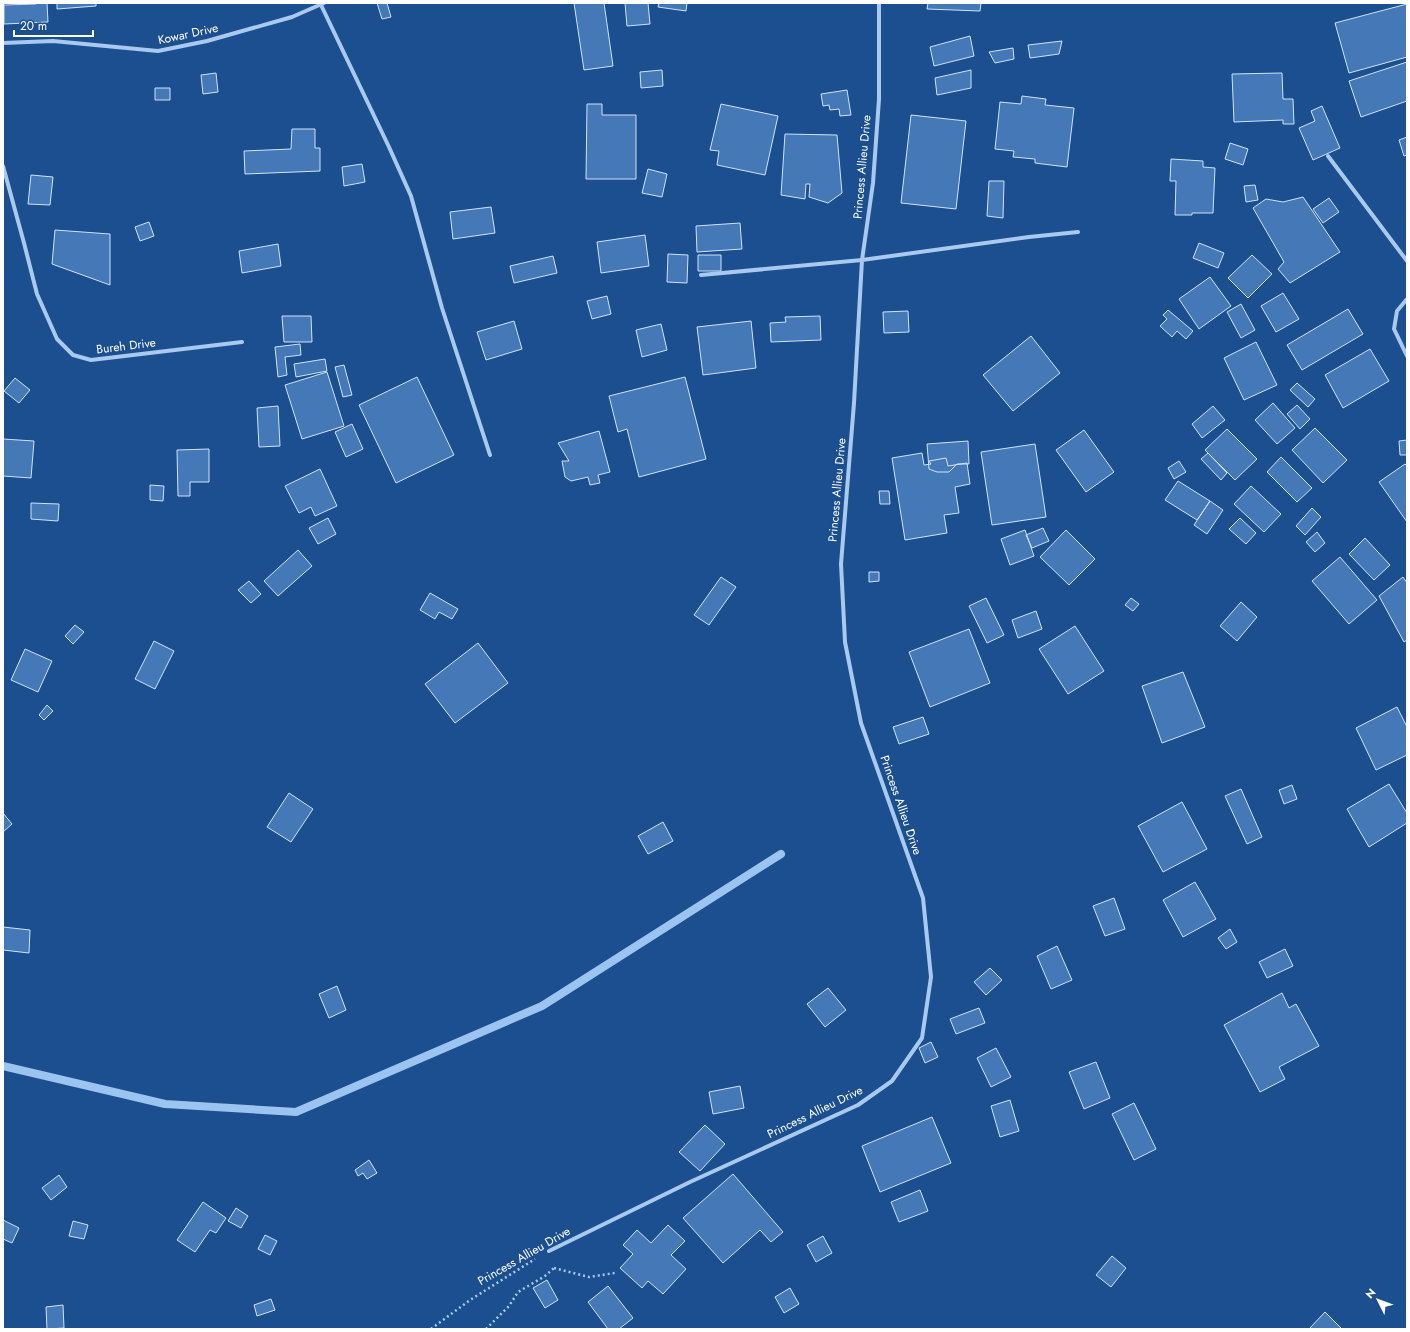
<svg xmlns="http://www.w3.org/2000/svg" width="1410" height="1332" font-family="Jost,sans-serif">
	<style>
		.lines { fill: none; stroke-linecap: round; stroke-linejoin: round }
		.stream { stroke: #9cc4f0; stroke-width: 8 }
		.building { fill: #4478b7; stroke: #cfe3fa }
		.path { stroke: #a9c9ee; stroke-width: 2.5; stroke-dasharray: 2 3; stroke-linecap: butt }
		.minor { stroke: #a9c9ee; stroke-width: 4 }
		.labels { text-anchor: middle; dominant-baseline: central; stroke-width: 3; stroke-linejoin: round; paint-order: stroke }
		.street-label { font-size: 12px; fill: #fff; stroke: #1b4f8f }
	</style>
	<rect width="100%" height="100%" fill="#1b4f8f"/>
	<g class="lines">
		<!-- stream -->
		<path class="stream" d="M3,1066l162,38 131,8 246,-106 239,-152"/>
	</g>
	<!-- building -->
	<path class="building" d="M36,3h11l1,19 -44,2v-19l32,-1z
		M57,3h39v3l-39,3z
		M377,3h10l4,14 -9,2z
		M574,3h30l9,63 -29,4z
		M625,3h23l2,21 -23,2z
		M659,3h28l-1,8 -28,-4z
		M928,3h53l-1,8 -53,-2z
		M1407,4v53l-58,16 -14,-50z
		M970,36l4,20 -40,10 -4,-19z
		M1062,41l-3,13 -29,4 -2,-13z
		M1013,48l1,11 -19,4 -6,-11z
		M1407,62v39l-46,16 -12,-36z
		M662,70l1,16 -22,2 -1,-16z
		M971,70v18l-34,7 -2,-17z
		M216,73l2,19 -15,2 -2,-19z
		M1282,73l1,26h10l1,25h-11v-4l-49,2 -2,-48z
		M155,88h15v12h-15z
		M847,90l4,25 -11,1 -1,-7 -9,1 -1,-5 -6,1 -2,-12z
		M1022,96l24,3 -1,6 29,3 -7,59 -32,-4v-4l-22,-2 1,-6 -19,-2 5,-47 21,2z
		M587,104h15v11h34v64h-50z
		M721,104l57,12 -13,59 -48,-10 2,-14 -9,-1z
		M1322,106l18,42 -27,12 -14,-32 16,-7 -4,-10z
		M911,115l55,6 -10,88 -55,-6z
		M292,129h23v19h5v23l-75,3 -1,-23 47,-2z
		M785,134l52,1 5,58 -14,10 -19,-6 1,-13h-4l-1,15 -24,-4z
		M1407,137v18l-3,1 -5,-16z
		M1230,143l18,6 -5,16 -18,-6z
		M1171,159l32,2v6l12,1 -2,45h-21v2h-17l1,-34h-6z
		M362,164l3,18 -21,4 -2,-19z
		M648,169l19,5 -5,23 -20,-4z
		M31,175l22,2 -3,28 -22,-1z
		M989,181h15l-1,37 -16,-2z
		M1255,185l3,15 -12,2 -2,-16z
		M1303,197l37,55 -50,31 -12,-14 6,-7 -31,-54 13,-9 17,3z
		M1329,198l10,14 -16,11 -10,-14z
		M491,207l4,26 -42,6 -3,-27z
		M149,222l5,14 -14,5 -5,-14z
		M740,223l2,26 -45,3 -1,-26z
		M55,230l55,4v51l-58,-21z
		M645,235l4,31 -48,7 -4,-31z
		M1199,243l25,10 -6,15 -25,-10z
		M278,244l3,22 -39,7 -3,-22z
		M668,254l20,1 -1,28 -20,-1z
		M698,255h23v16h-23z
		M1252,255l20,19 -24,24 -20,-20z
		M553,256l4,17 -43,10 -4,-17z
		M1210,277l21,29 -32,23 -20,-30z
		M1283,293l16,26 -23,13 -15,-26z
		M607,296l4,18 -19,5 -5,-18z
		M1241,304l14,26 -14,8 -14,-26z
		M1348,309l15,25 -61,36 -15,-25z
		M1168,310l25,21 -7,8 -9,-8 -5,6 -12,-11 7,-7 -4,-4z
		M908,311l1,21 -25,1 -1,-21z
		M282,316h29l1,26h-28z
		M820,316l1,24 -50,2 -1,-19 16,-1 -1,-5z
		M514,321l8,28 -36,11 -9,-28z
		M751,321l5,47 -53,7 -6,-48z
		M661,324l6,26 -25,7 -6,-27z
		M1031,336l29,37 -47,38 -30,-36z
		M1256,342l21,43 -33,15 -20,-42z
		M300,344l1,11 -16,2 2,18 -9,2 -3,-30z
		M1370,349l19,32 -46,27 -18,-33z
		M325,359l2,12 -31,6 -2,-13z
		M344,365l8,30 -9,2 -8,-30z
		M327,372l17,54 -42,13 -17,-54z
		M417,377l37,78 -58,28 -37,-78z
		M685,377l21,82 -67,18 -12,-48 -9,3 -9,-36z
		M15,378l15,12 -11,13 -15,-12z
		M1297,383l18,16 -7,8 -18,-17z
		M1273,403l22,25 -18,16 -22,-24z
		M1297,405l13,14 -10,10 -13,-15z
		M278,406l2,40 -21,1 -2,-39z
		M1213,406l12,14 -23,18 -10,-14z
		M352,424l11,25 -17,8 -11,-25z
		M1315,428l32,32 -24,23 -31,-33z
		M1227,429l30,30 -22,21 -30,-30z
		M1084,430l30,42 -28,20 -30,-42z
		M599,431l11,41 -12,3 2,8 -10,2 -2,-8 -17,4 -6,-4 -3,-16h7l-11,-18z
		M3,439l31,2 -3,37 -28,-2z
		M1407,440v15h-7l-1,-14z
		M968,441l1,23h-12l-8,8h-12l-8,-3 -2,-25z
		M1035,444l11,73 -54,8 -11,-73z
		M209,449v33h-19v14h-12l-1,-46z
		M922,453l2,12 7,-1 -2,-3 17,-3 2,8 19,-3 3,21 -15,3 4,26 -15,2 3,18 -42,7 -13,-82z
		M1208,453l19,20 -6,7 -20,-21z
		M1281,457l31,31 -15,14 -30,-30z
		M1179,461l7,11 -12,7 -6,-11z
		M1405,464l2,2v56l-28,-40z
		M320,469l17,37 -22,10 -4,-9 -12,6 -14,-27z
		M1178,481l32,20 -13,19 -32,-20z
		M150,485l14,1 -1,15 -13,-1z
		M1251,486l30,28 -17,18 -30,-28z
		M879,491h10l1,13h-10z
		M1210,501l13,9 -16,24 -13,-9z
		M31,503l28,1 -1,17 -27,-2z
		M1312,508l9,9 -16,18 -9,-9z
		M328,518l8,16 -18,10 -9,-16z
		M1240,518l16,15 -10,11 -17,-15z
		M1043,528l6,13 -17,7 -6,-13z
		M1025,530l9,26 -24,9 -9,-26z
		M1066,530l29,29 -26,26 -29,-28z
		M1317,532l8,11 -10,9 -9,-10z
		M1365,538l25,27 -16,15 -25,-26z
		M298,550l14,16 -34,30 -14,-15z
		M1340,557l37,43 -28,24 -37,-43z
		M869,572h10v9l-10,1z
		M721,577l15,10 -27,38 -15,-10z
		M1403,577l4,6v57l-3,2 -25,-46z
		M249,581l12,13 -10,9 -13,-13z
		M430,593l28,16 -6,10 -13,-7 -4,7 -15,-9z
		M986,598l18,37 -17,8 -18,-37z
		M1131,598l8,6 -6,7 -8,-6z
		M1241,602l16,15 -20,24 -17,-15z
		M1036,611l6,18 -24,9 -6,-18z
		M75,625l9,7 -11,12 -8,-8z
		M1075,626l29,45 -36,23 -29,-45z
		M969,629l21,54 -60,24 -21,-55z
		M154,641l20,10 -19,38 -20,-10z
		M478,643l30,40 -53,40 -30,-39z
		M25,649l27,12 -14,31 -27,-12z
		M1183,672l22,55 -43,16 -20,-57z
		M47,705l6,6 -9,9 -5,-5z
		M1397,707l10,20v28l-31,15 -20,-42z
		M923,717l6,17 -30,10 -6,-17z
		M1389,784l18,29v10l-38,24 -22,-38z
		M1292,785l5,14 -13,5 -5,-14z
		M1241,789l21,48 -15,7 -22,-48z
		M289,793l24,16 -22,33 -24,-15z
		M1182,802l25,47 -44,23 -25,-46z
		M3,813l9,11 -9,8z
		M663,822l10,19 -25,13 -10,-18z
		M1195,882l21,37 -33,18 -20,-37z
		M1114,898l11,31 -20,7 -12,-30z
		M3,927l27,3 -1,23 -26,-3z
		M1230,929l7,13 -11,7 -8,-11z
		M1057,946l15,34 -21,9 -14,-33z
		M1285,949l8,17 -26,12 -8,-16z
		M990,968l12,12 -16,15 -12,-13z
		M337,986l9,24 -17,8 -10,-24z
		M828,988l18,22 -21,17 -18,-23z
		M1282,993l7,15 7,-4 23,42 -40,21 6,12 -25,13 -36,-67z
		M979,1008l6,15 -29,11 -6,-15z
		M931,1042l7,15 -13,6 -6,-15z
		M996,1048l15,29 -20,10 -14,-29z
		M1096,1062l14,36 -26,11 -15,-37z
		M740,1086l4,22 -31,6 -4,-22z
		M1010,1100l9,31 -19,6 -9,-31z
		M1134,1103l22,46 -22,11 -22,-46z
		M932,1117l19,46 -71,29 -18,-46z
		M705,1125l20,19 -25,27 -21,-19z
		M369,1160l8,13 -10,6 -4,-6 -5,3 -3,-6z
		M733,1174l50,58 -12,10 -11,-12 -37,33 -40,-45z
		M59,1175l8,12 -16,13 -9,-12z
		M920,1190l8,21 -29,11 -8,-20z
		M203,1202l23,16 -10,15 -6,-3 -15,22 -18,-12z
		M236,1208l12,8 -7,12 -13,-7z
		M3,1220l16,8 -7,15 -9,-4z
		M73,1221l15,4 -4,14 -15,-3z
		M668,1225l17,16 -14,14 15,14 -23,25 -15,-13 -6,7 -22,-20 13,-14 -10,-9 14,-15 14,13z
		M265,1235l12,6 -7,14 -12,-6z
		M823,1236l9,17 -16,9 -9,-17z
		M1112,1256l14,12 -15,19 -15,-12z
		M547,1280l11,20 -13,8 -12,-20z
		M608,1286l25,32 -14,11h-11l-20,-27z
		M790,1288l9,16 -15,9 -9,-16z
		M271,1299l4,11 -18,6 -3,-11z
		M63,1305l1,23 -17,1 -1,-22z
		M1325,1312l17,17h-33z"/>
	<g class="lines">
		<!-- path -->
		<path class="path" d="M554,1268l35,9 26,-4
			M431,1329l39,-29 65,-41
			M486,1329l23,-23 9,-14 27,-16 9,-8 -1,-2"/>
		<!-- minor -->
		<path class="minor" d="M321,5l68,142 22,49 31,112 48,147
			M3,43l50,-2 105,10 49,-10 85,-24 32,-14
			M1328,156l79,105
			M3,166l21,77 13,51 20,45 16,16 18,5 151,-18
			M701,275l161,-15 167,-23 49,-5
			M1407,299l-10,12 -3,18 13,27
			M549,1251l141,-69 168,-77 34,-24 30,-43 9,-61 -8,-79 -62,-175 -16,-81 -4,-78 13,-161 8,-143 11,-77 6,-84v-96"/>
	</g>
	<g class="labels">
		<!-- street labels -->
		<g class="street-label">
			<text transform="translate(188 34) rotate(-12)">Kowar Drive</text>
			<text transform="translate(862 167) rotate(-85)">Princess Allieu Drive</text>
			<text transform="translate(126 346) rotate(-7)">Bureh Drive</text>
			<text transform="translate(837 490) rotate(-85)">Princess Allieu Drive</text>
			<text transform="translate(901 805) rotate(71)">Princess Allieu Drive</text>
			<text transform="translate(815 1112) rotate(-26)">Princess Allieu Drive</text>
			<text transform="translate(524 1256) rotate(-30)">Princess Allieu Drive</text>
		</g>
	</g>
	<!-- border -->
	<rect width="1410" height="1332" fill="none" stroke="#ffffff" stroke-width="8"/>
	<!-- north arrow -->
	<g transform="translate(1378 1300) rotate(312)" stroke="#1b4f8f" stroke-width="3" paint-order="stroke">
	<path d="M0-3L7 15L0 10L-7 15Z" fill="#ffffff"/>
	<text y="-6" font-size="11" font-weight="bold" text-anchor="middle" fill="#ffffff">N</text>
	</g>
	<!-- scale -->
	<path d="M14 30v6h79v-6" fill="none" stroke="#ffffff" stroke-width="2"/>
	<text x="20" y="30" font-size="12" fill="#ffffff" stroke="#1b4f8f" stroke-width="3" paint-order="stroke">20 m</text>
</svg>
